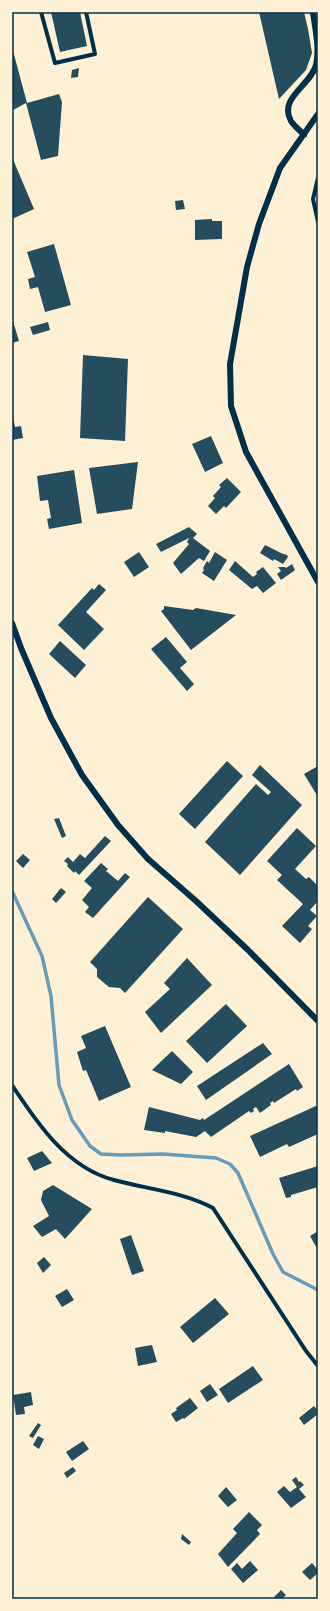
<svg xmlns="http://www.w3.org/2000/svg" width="330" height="1611" font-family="Ubuntu,sans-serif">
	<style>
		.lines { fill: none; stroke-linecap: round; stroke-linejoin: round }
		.stream { stroke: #669bbc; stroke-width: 3.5 }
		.building { fill: #264d5e }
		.minor { stroke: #003049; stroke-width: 4 }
		.tertiary { stroke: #003049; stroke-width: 6 }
		.neatline { fill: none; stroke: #003049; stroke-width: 1.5 }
	</style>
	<rect width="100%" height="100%" fill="#fdf0d5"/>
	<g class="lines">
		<!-- stream -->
		<path class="stream" d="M12,891l30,65 9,40 8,89 13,35 18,26 11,8 20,1 42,-1 53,4 14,6 8,9 35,81 10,18 35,18"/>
	</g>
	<!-- building -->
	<path class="building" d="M51,12h29l7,34 -27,6z
		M259,12h45l4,17 4,24 -6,17 -27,29z
		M12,47l15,56 32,-9 3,8 -4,54 -17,4 -15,-57 -13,7 -1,-1z
		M79,68l-1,9 -7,1 1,-8z
		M12,157l22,52 -22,10z
		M183,200l2,9 -9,1 -1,-9z
		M212,219v2h10v18l-27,1v-20z
		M54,244l17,61 -26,7 -7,-25 -8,2 -2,-10 7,-2 -8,-25z
		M12,318l7,23 -7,2z
		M48,322l2,8 -17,5 -3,-8z
		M83,355l45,4 -3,82 -45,-3z
		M12,416h1l2,11 6,-1 2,12 -11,2z
		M211,436l12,27 -18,9 -13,-28z
		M138,462l-6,47 -35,5 -8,-46z
		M74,470l8,53 -33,6 -2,-10 4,-1 -3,-18 -8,1 -3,-25z
		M227,478l14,14 -15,16 -2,-2 -8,8 -8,-8 7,-8 -2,-2 8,-9 -2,-2z
		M189,527l8,7 -4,4 17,13 -6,10 -5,-3 -18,16 -8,-11 16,-19 -2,-2 2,-4 -28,14 -5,-8z
		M265,545l16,8 6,2 1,2 -5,7 -9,-5 -1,2 -13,-8z
		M139,552l10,15 -15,10 -10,-15z
		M215,552l12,8 -13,21 -12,-8 2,-3 -1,-2 4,-7 2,2z
		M235,561l18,16 4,-3 -1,-2 7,-5 13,16 -13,10 -6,-7 -5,3 -23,-19z
		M292,564l3,6 -14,10 -4,-6 4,-3 -3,-4h7l1,1z
		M99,584l7,6 -20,22 18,17 -20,21 -26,-25 34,-37 2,2z
		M164,606l29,4 3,-2 40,7 -45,35 -30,-39 3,-2z
		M166,637l21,25 -7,6 14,16 -7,7 -36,-42z
		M60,641l26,24 -11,13 -26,-24z
		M227,761l16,15 -48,53 -16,-15z
		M260,765l42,40 -62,70 -35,-33 51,-58 12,11 3,-3 -19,-17z
		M318,766v31l-14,-23z
		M59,818l7,18 -4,2 -8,-19z
		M297,828l19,18 -21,23 11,10 3,-2 9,9v15l-8,9 7,6 -9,10 4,3 -12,14 -18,-17 21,-22 -26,-24 5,-5 -15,-14z
		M105,836l6,5 -32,34 -4,-4 -1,2 -7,-7 1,-2 -4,-3 4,-4 5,5 7,-8 5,4z
		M23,854l7,6 -7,8 -7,-7z
		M101,863l7,6 -2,2 12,10 7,-8 5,4 -37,41 -8,-6 4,-5 -7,-7 10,-12 -8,-7z
		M61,888l5,4 -10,11 -4,-4z
		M148,897l35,32 -58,64 -5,-5 -11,-1 -12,-10v-8l-7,-7z
		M187,958l25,27 -51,48 -16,-21 25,-23 -6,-6z
		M226,1004l21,22 -40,37 -21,-22z
		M105,1026l26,61 -32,14 -13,-31 -3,1 -6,-19 9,-4 -5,-12z
		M263,1043l9,11 -66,46 -9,-14z
		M172,1051l21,21 -12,12 -29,-14z
		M289,1064l14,23 -6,4 -1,-2 -22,14 -1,-2 -3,2 1,2 -11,8 -4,-6 -3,2 1,2 -3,2 -2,-2 -38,26 -6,-6 -9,6 -31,-6v2l-21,-3 5,-23 51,13 3,-2 1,2z
		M318,1105v29l-29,13 -2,-3 -27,13 -10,-21z
		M42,1151l10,12 -18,8 -7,-13z
		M318,1166v21l-27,8v2l-5,1 -7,-20z
		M53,1185l39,24 -27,30 -9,-10 -14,8 -9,-11 16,-10 -8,-16 2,-9z
		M318,1231v19l-8,-14z
		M131,1235l13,36 -12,4 -12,-36z
		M44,1257l7,8 -8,8 -6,-10z
		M67,1289l7,11 -12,7 -7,-11z
		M215,1298l14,16 -36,29 -13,-16z
		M152,1345l5,17 -19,4 -3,-18z
		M253,1366l10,14 -35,23 -9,-14z
		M210,1384l8,11 -11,7 -7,-11z
		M31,1392l2,13 -9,2 1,7 -9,1 -3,-20z
		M190,1398l8,10 -14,11 -1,-1 -7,4 -5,-8 6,-4 -1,-2z
		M314,1406l4,5v3l-14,11 -5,-7z
		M38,1423l3,2 -8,13 -4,-2z
		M38,1436l6,3 -5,10 -6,-4z
		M83,1441l6,8 -17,12 -6,-9z
		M73,1467l3,4 -9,7 -3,-5z
		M296,1477l3,5 1,-1 4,4 -5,4 7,8 -15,11 -14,-16 7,-6 6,6 7,-5 -5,-7z
		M226,1487l11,13 -9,7 -10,-11z
		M249,1512l13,13 -5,5 3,4 -32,33 -10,-13 19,-21 -4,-4z
		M182,1534l9,8 -2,3 -8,-6z
		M250,1561l8,9 -15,13 -12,-14 6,-6 5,6z
		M312,1563l6,7v3l-8,7 -8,-8z
		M281,1590l5,5 -4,4h-5l-3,-2z"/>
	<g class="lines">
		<!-- minor -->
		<path class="minor" d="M41,12l14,51 40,-9 -9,-42
			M318,178l-5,21 5,23
			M12,1085c25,38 55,83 102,95 33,9 69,12 99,28l93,143 12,15"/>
		<!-- tertiary -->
		<path class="tertiary" d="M318,114l-38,54 -21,56 -12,43 -17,97 1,42 15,46 72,130
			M304,135c-4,-5 -10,-9 -13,-14 -13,-23 20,-36 25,-56 4,-17 -1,-36 -3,-53
			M12,623l9,25 30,70 31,57 36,50 30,34 48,42 52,49 70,71"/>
	</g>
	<!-- border -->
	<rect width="330" height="1611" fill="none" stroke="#fdf0d5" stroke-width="26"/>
	<rect x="13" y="13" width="304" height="1585" class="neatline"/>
</svg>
